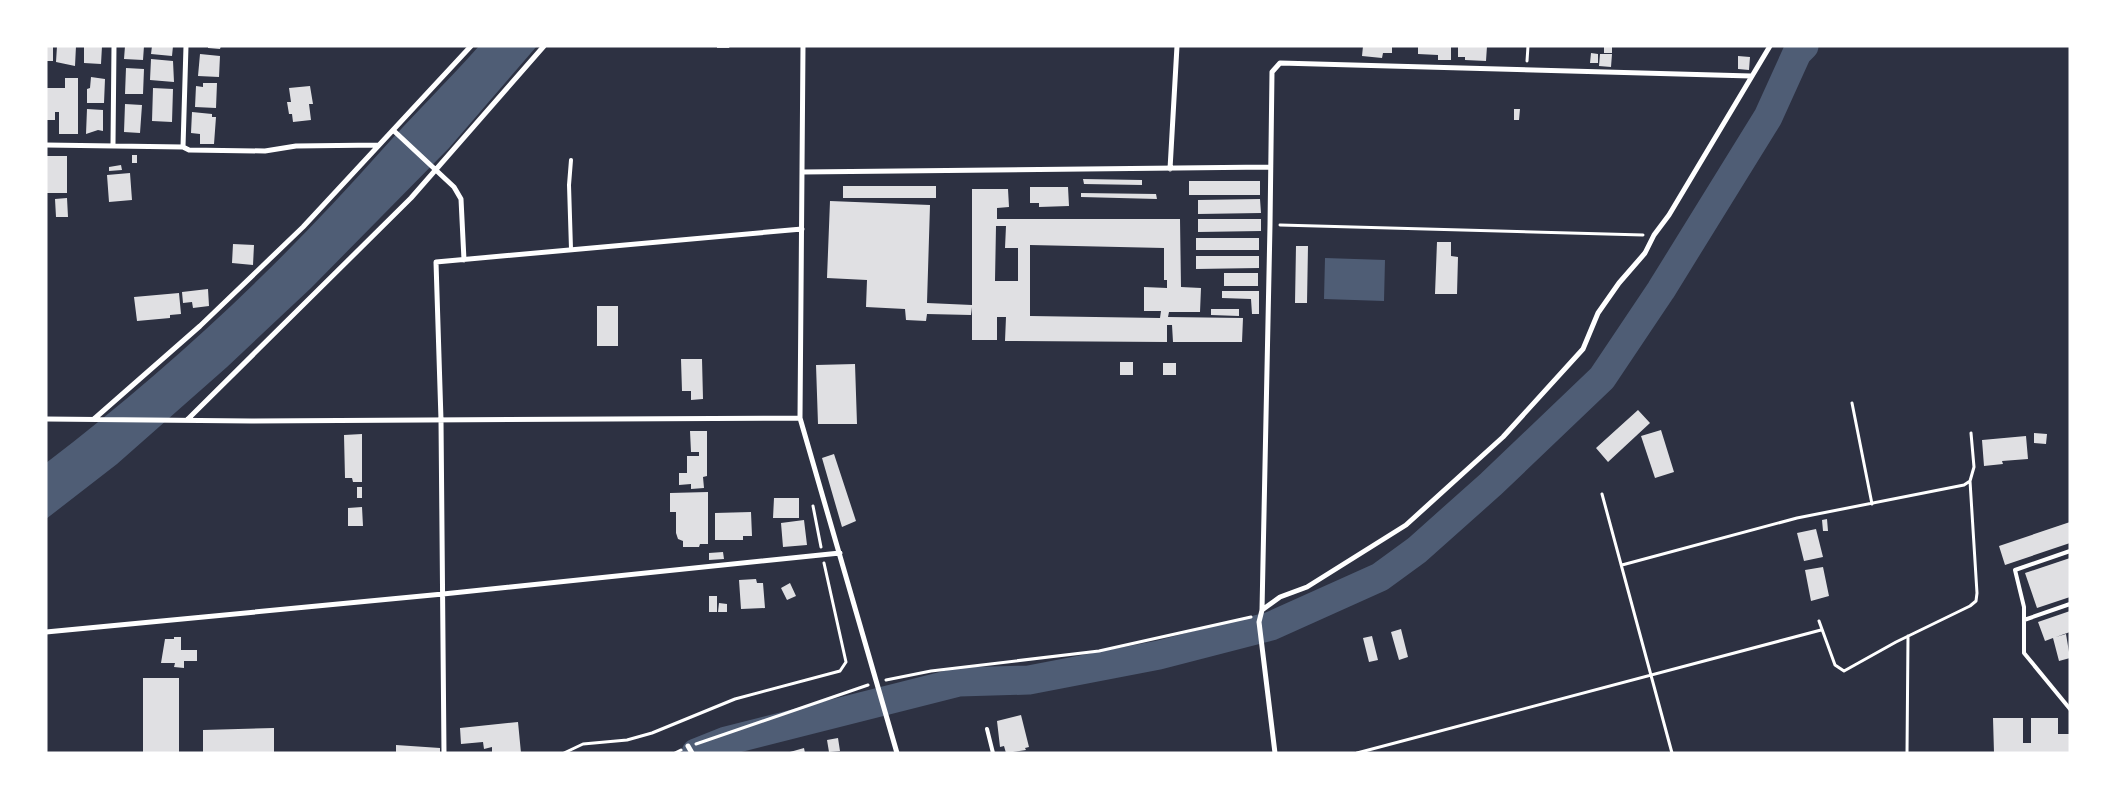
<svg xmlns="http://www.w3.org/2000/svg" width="2116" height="799" font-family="'Archivo Narrow',sans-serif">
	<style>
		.water { fill: #4f5d75 }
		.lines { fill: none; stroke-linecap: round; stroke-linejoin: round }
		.river { stroke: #4f5d75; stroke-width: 29 }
		.building { fill: #e0e0e3; fill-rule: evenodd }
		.path { stroke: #fff; stroke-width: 3 }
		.service { stroke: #fff; stroke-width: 4 }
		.minor { stroke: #fff; stroke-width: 5 }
	</style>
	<rect width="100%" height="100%" fill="#2d3142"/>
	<!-- water -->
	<path class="water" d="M479,46h58l-88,102 -138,140 -84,79 -110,97 -71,55v-56c122,-93 233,-197 335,-312 31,-35 66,-69 98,-105z
		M1325,258l60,2 -1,41 -60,-2z"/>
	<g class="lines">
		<!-- river -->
		<path class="river" d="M696,753l30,-12 233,-59 70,-2 130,-25 112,-29 109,-49 37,-27 74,-66 111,-106 59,-88 107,-173 29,-64 7,-7"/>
	</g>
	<!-- building -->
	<path class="building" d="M46,46h7v15h-7z
		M57,46h19l-1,20 -19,-4z
		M84,46h18l-1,18 -17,-1z
		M125,46h19l-1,14 -19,-1z
		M152,46h21l-1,10 -21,-2z
		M208,46h13l-1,3 -12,-1z
		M717,46h13l-1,2h-12z
		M1363,46h29v7h-9l-1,5 -20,-2z
		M1418,46h33v14h-13v-5l-20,-1z
		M1458,46h29l-1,15 -21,-1v-3h-7z
		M1604,46l8,1v6h-8z
		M1591,53l7,1v9h-8z
		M200,54l20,2 -1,21 -21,-1z
		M1600,54h12l-1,13 -12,-1z
		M1738,56l12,1 -1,13 -11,-1z
		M151,59l22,2 1,21 -24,-2z
		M126,68l18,1 -1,25h-18z
		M91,77l14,2 -1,24h-17v-14l3,-1z
		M65,78h13v56h-19v-22h-4v8h-9l1,-32h18z
		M203,83h14l-1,25 -21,-1 1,-21 7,1z
		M310,86l3,18h-4l2,16 -18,2 -1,-8h-3l-2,-12h4l-2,-14z
		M153,88l20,1 -1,33 -20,-1z
		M125,104l17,1 -2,28 -16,-1z
		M87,109l16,1v21l-5,-1 -12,4z
		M1514,109h6l-1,11h-5z
		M192,112l20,2v3h4l-2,27h-14v-10l-9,-1z
		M132,155h5v8h-5z
		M46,156h21v37h-21z
		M121,165l1,5 -13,1v-4z
		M130,173l2,27 -23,2 -2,-27z
		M1083,179l59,1v5l-58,-1z
		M1189,181h71v14h-71z
		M843,186h93v12h-93z
		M1030,187h38l1,19 -30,1v-4h-9z
		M972,189h36l1,18 -12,1v11h183l1,68 20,1 -1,24h-31l-1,5 75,1 -1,24h-69l-1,-17h-5v17l-162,-1 1,-24h-9v23h-25v-33l-1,8 -44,-1 -1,7 -20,-1 -1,-11 -39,-2 1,-27 -40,-2 3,-77 100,4 -3,98 45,2zM996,226h10l-1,22h13v33h-23zM1030,245l134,3v32h3v8l-23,-1v24h17l-1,7 -130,-2z
		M1081,193l75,1 1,5 -76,-2z
		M67,198l1,19h-12l-1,-18z
		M1260,199l1,14 -63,1v-14z
		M1198,219h63v12l-63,1z
		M1196,238h63v12h-63z
		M1437,242h14v14l7,1 -1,37h-22z
		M233,244l21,1 -1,20 -21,-2z
		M1296,246h12l-1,57h-12z
		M1196,256h63v12l-63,1z
		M1224,273h34v13h-34z
		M208,289l1,17 -16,2 -1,-6 -9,1 -1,-11z
		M1222,291h37v23h-7l-1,-15 -29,-1z
		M179,293l2,21 -11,1v3l-33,3 -3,-24z
		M597,306h21v40h-21z
		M1211,309h28v7l-28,-1z
		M681,359h21l1,40 -12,1v-9h-9z
		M1120,362h13v13h-13z
		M1163,363h13v12h-13z
		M855,364l2,60h-39l-2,-59z
		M1638,410l12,13 -42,39 -12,-14z
		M1661,430l13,42 -19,6 -14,-42z
		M690,431h17v45l-4,1 1,11 -13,1v-5l-12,1v-12h8v-17h12v-4h-8z
		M2034,433l13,1 -1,10 -12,-1z
		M362,434v48h-9l-1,-4h-7l-1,-43z
		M2026,436l2,23 -26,2 1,3 -19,2 -2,-26z
		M834,454l22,67 -14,6 -20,-69z
		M357,487h5v11h-5z
		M708,492v52h-8l-1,3h-16v-6l-5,-2 -2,-6v-21h-6v-19z
		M774,498h25v20h-26z
		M362,507l1,19h-15v-18z
		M751,512l1,24h-9v4h-28v-27z
		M1827,519l1,12h-5l-1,-11z
		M804,520l3,25 -24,2 -2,-24z
		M2070,522v21l-65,22 -6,-19z
		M1816,529l7,28 -19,4 -7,-28z
		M723,552l1,7 -15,1v-7z
		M2070,558v39l-33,11 -12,-35z
		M1823,567l6,29 -18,5 -6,-31z
		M756,579l1,4h6l2,25 -24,1 -2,-29z
		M790,583l6,13 -9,4 -6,-12z
		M709,596h8v16h-8z
		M719,603l8,1v8h-9z
		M2070,611v21l-14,5 10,-3 4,24 -11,3 -6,-23 -8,3 -7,-19z
		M1401,629l7,28 -9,3 -8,-28z
		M1372,636l6,24 -9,2 -6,-24z
		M174,637h7v13h16v11h-13v7l-10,-1 1,-4h-14l4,-24h9z
		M143,678h36v74l-36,1z
		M1021,715l8,32 -4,1 1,2 -20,3 -2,-7 -4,1 -3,-26z
		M1993,718h30v25h8v-25h27v16h12v19h-76z
		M518,722l3,31h-29v-6l-8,2 -1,-7 -22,2 -1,-16z
		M274,728v25h-71v-23z
		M838,738l2,13 -11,1 -2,-12z
		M396,745l44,3v5h-44z
		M804,748l1,5h-15v-1z"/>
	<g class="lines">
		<!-- path -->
		<path class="path" d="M1527,61l1,-15
			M1280,225l363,10
			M1852,403l20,101
			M1602,494l70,259
			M813,506l8,41
			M1622,565l175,-47 167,-33 6,-4 4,-14 -3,-34
			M1819,621l16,44 9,6 52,-29 74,-36 6,-5 1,-8 -7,-112
			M886,680l45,-9 168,-20 152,-34
			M696,744l172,-59
			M564,753l19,-9 44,-4 25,-7 83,-34 105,-28 6,-9 -22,-99
			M675,753l6,-3
			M1357,753l464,-123
			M1907,753l1,-117"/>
		<!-- service -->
		<path class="service" d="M571,249l-2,-64 2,-25
			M2070,551l-55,19 9,37v46l46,56
			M2024,620l46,-16
			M987,729l6,24"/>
		<!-- minor -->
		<path class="minor" d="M803,46l-3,372 97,335
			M393,130l61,57 7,12 3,61
			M113,144l1,-98
			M46,145l137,2 3,-101
			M183,147l6,3 76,1 31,-5 83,-1
			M1170,169l7,-123
			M803,172l466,-5
			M46,419l205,2 549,-3
			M94,419l106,-93 103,-99 168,-181
			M187,420l224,-222 133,-152
			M1262,610l18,-13 27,-10 99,-62 97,-88 80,-88 15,-36 21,-30 26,-30 9,-18 15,-20 101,-169
			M46,632l397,-38 397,-41
			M688,746l4,7
			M444,753l-3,-333 -5,-158 366,-33
			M1275,753l-16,-131 3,-12 8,-385 2,-153 8,-9 471,13"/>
	</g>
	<!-- border -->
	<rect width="2116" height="799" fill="none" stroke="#ffffff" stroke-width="95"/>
</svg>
